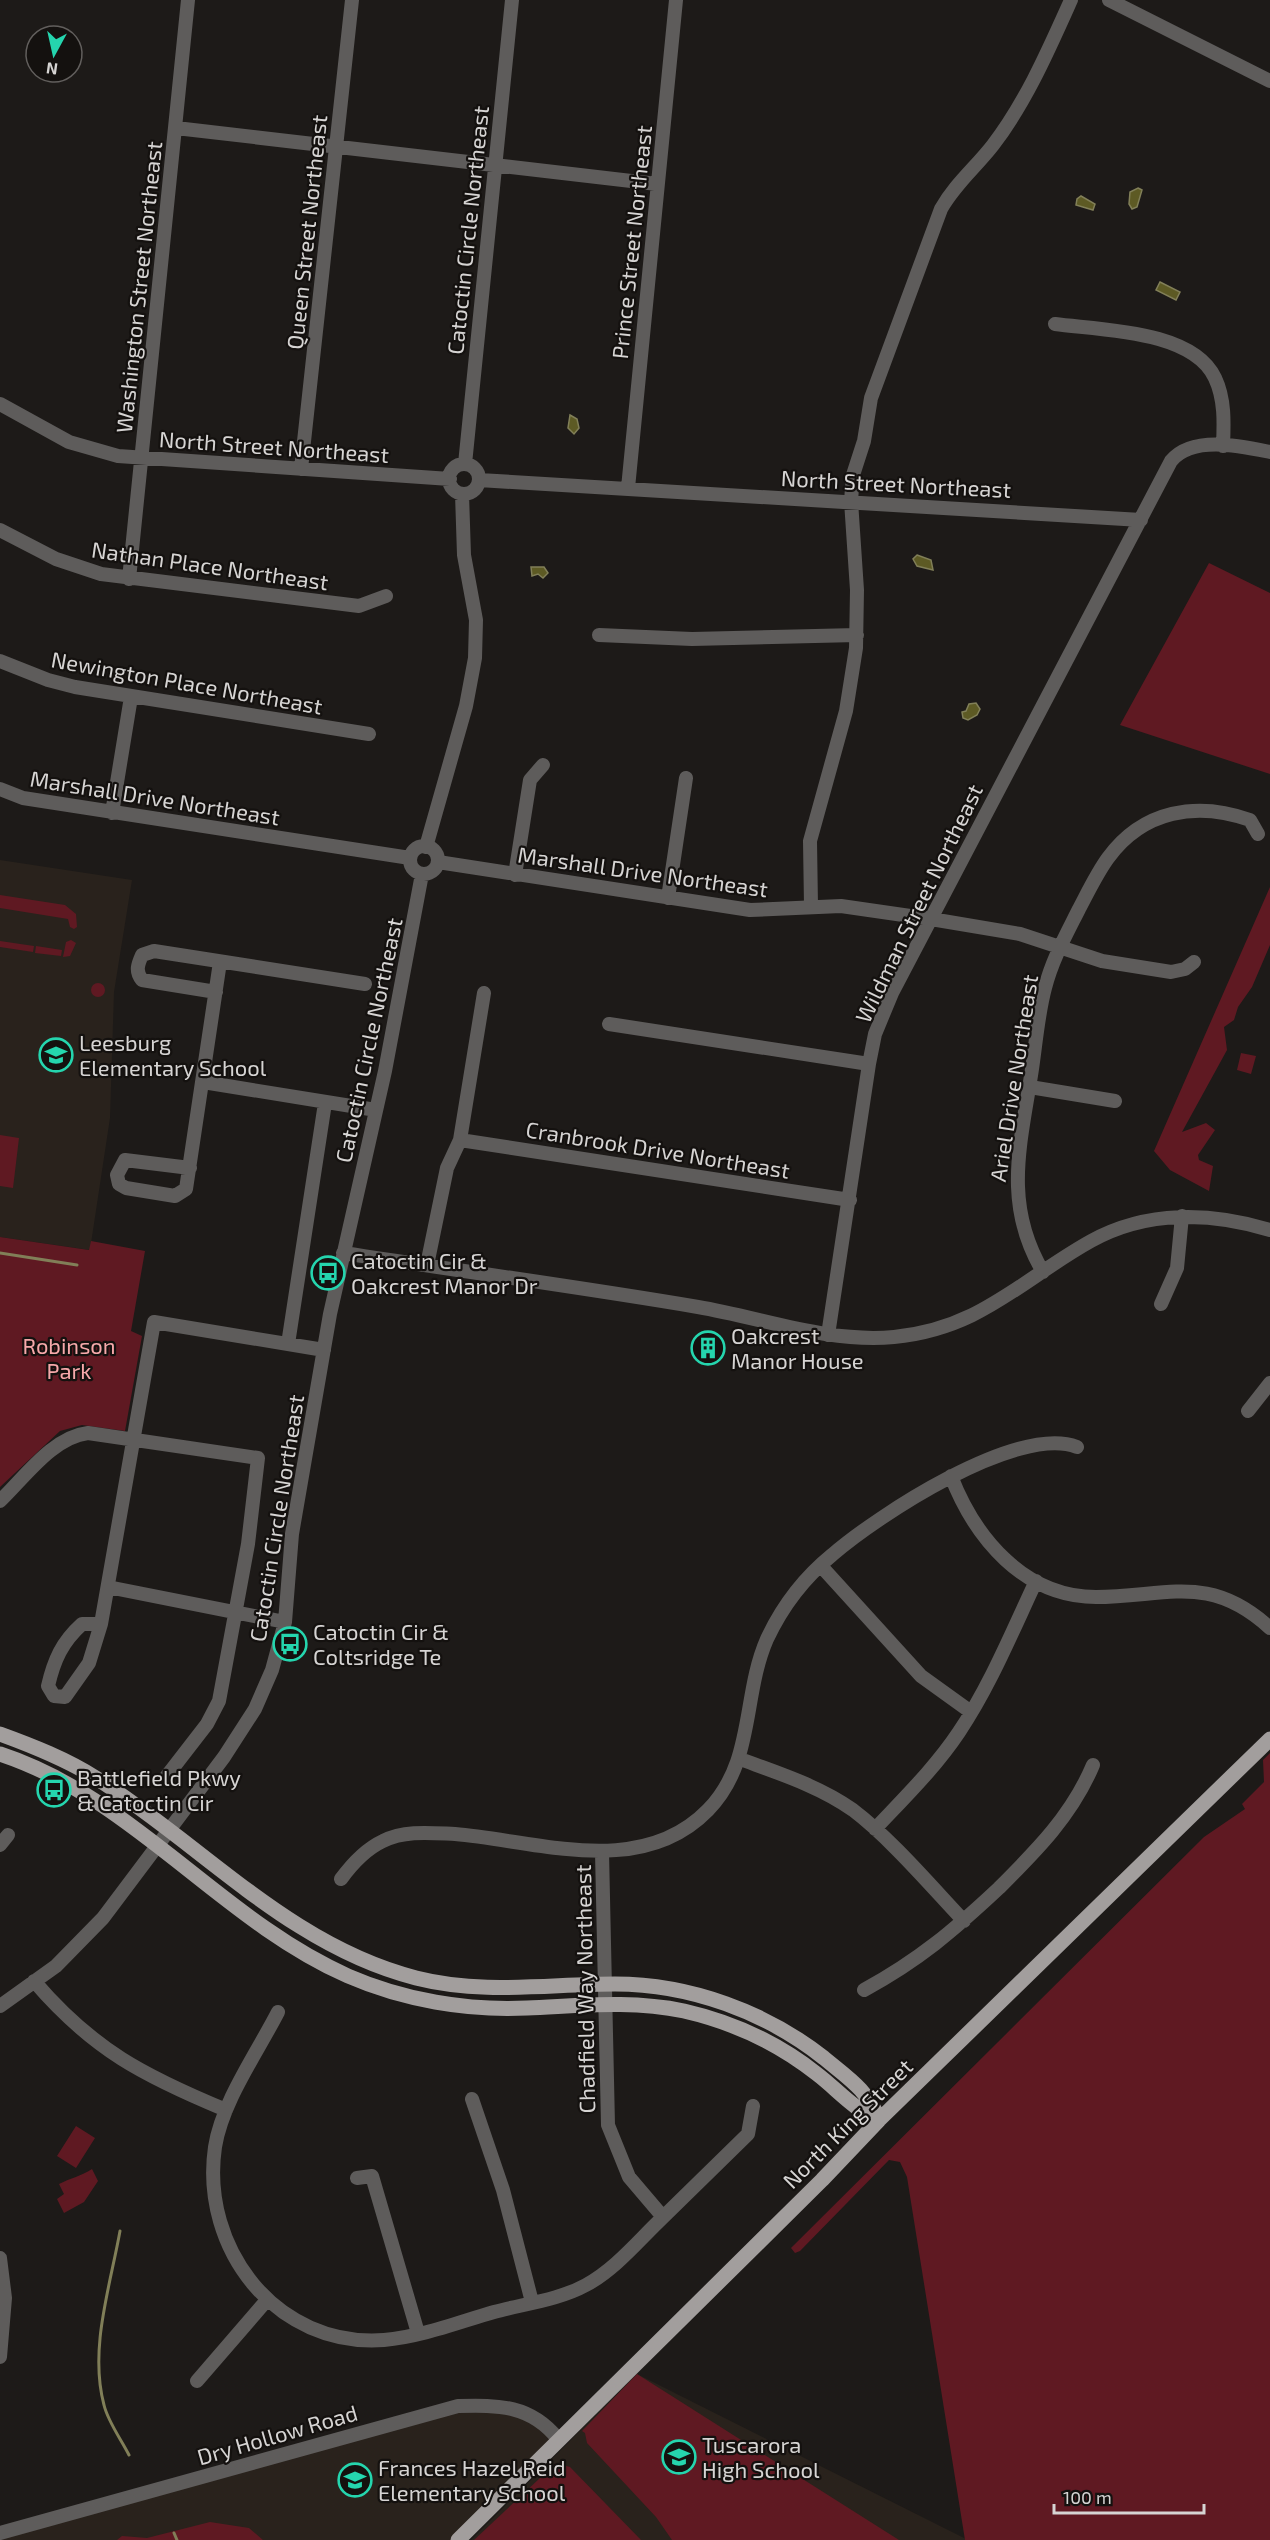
<svg xmlns="http://www.w3.org/2000/svg" width="1270" height="2540" font-family="'Exo 2',sans-serif">
	<style>
		.built { fill: #29221c }
		.green { fill: #5f1922 }
		.water { fill: #5d5a24; stroke: #817f58; stroke-width: 1.5 }
		.lines { fill: none; stroke-linecap: round; stroke-linejoin: round }
		.stream { stroke: #817f58; stroke-width: 3 }
		.minor { stroke: #5e5c5b; stroke-width: 14 }
		.major { stroke: #a29e9d; stroke-width: 15 }
		.labels { text-anchor: middle; dominant-baseline: central; stroke-width: 4.5; stroke-linejoin: round; paint-order: stroke }
		.street-label { font-size: 22px; fill: #d6d4d3; stroke: #14110f }
		.poi-label { font-size: 22px; fill: #d6d4d3; stroke: #14110f; text-anchor: start }
		.park-label { font-size: 22px; fill: #f6a8aa; stroke: #14110f }
	</style>
	<rect width="100%" height="100%" fill="#1d1a18"/>
	<!-- built -->
	<path class="built" d="M0,860l132,20 -18,112 -4,126 -20,132 -90,-13z
		M637,2374l331,166h-497z
		M458,2406l55,3 45,30 -100,101h-458v-7z"/>
	<!-- green -->
	<path class="green" d="M1209,563l61,30v181l-150,-49z
		M1270,887v58l-18,42 -14,20 -4,13 -10,7 3,23 -45,82 24,-9 9,7 -17,25 1,5 14,6 -4,25 -39,-21 -16,-19z
		M0,895l65,10 11,9 1,13 -3,2 -4,-2 -2,-8 -68,-11z
		M71,940l5,3 -6,13 -7,1 3,-15z
		M0,941l34,5 -1,6 -33,-5z
		M36,946l26,4 -1,6 -26,-3z
		M91 990a7 7 0 1 1 14 0a7 7 0 1 1-14 0Z
		M1241,1053l15,3 -5,18 -14,-4z
		M0,1135l19,3 -6,50 -13,-2z
		M0,1237l89,13 2,-9 54,10 -14,80 11,5 -17,95 -43,-6 -22,6 -60,56z
		M1270,1753v787h-305l-58,-363 -7,-15 -11,-2 -89,91 -5,2 -4,-5 413,-411 41,-28 -3,-5 22,-22 -1,-22z
		M76,2126l19,12 -19,30 -19,-12z
		M92,2169l6,12 -14,21 -20,11 -7,-14 7,-5 -5,-10c12,-6 22,-8 33,-15z
		M637,2374l262,166h-227l-16,-23 -69,-74 -2,-10 -3,-2z
		M556,2463l14,4 71,73h-167z
		M210,2522l39,6 14,12h-146l5,-4 25,2z"/>
	<!-- water -->
	<path class="water" d="M1138,188l4,2 -5,17 -5,2 -3,-5 1,-12z
		M1081,196l14,8 -2,6 -17,-5 1,-6z
		M1160,282l20,10 -4,8 -20,-10z
		M570,415l7,4 2,9 -5,6 -6,-6z
		M917,555l14,5 2,10 -16,-4 -4,-7z
		M531,567h13l4,6 -5,5 -5,-4 -6,2z
		M976,703l4,6 -3,6 -9,5 -5,-2 -1,-6 4,-1 3,-7z"/>
	<g class="lines">
		<!-- stream -->
		<path class="stream" d="M0,1253l77,12
			M120,2231c-10,56 -31,118 -16,174 4,17 17,34 25,50
			M174,2533l3,7"/>
		<!-- minor -->
		<path class="minor" d="M1109,0l161,81
			M176,128l481,56
			M1055,324c45,6 138,6 160,54 10,21 9,45 8,68
			M0,404l69,38 49,14 332,23
			M465,464l47,-464
			M449 479a15 15 0 1 1 30 0a15 15 0 1 1-30 0Z
			M301,469l51,-469
			M479,480l662,40
			M628,488l48,-488
			M0,530l56,29 45,15 258,32 27,-10
			M129,579l59,-579
			M599,635l93,4 165,-4
			M0,661l48,19 27,7 294,47
			M0,789l23,9 387,60
			M112,813l19,-116
			M410 860a14 14 0 1 1 28 0a14 14 0 1 1-28 0Z
			M426,847l40,-141 9,-48 1,-38 -12,-65 -2,-61
			M438,862l312,48 91,-4 90,13 89,15 82,27 69,11 14,-3 9,-7
			M515,875l15,-95 13,-15
			M668,898l18,-120
			M811,906l-1,-65 36,-130 10,-63 1,-58 -6,-89 2,-26 11,-34 7,-43 70,-189c14,-25 35,-42 52,-64 33,-43 56,-96 78,-145
			M216,992l-74,-12c-7,-9 -4,-16 0,-25l12,-4 211,33
			M609,1024l260,40
			M203,1082l173,28
			M1030,1087l85,14
			M460,1140l390,60
			M190,1168l-65,-8 -8,15 2,9 7,4 49,8 11,-7 34,-227
			M343,1253c118,18 237,34 355,54 65,11 129,36 196,30 86,-8 127,-57 197,-96 56,-31 120,-29 179,-11
			M427,1265l20,-97 13,-28 24,-147
			M1043,1272c-41,-69 -22,-129 -11,-203 4,-27 6,-55 13,-81 7,-28 21,-53 34,-79 9,-17 18,-36 29,-51 35,-48 89,-57 142,-38l8,14
			M1161,1304l16,-36 5,-52
			M828,1335l41,-271 6,-30 17,-41 279,-532c21,-26 70,-15 99,-9
			M288,1344l37,-241
			M1248,1411l22,-28
			M951,1476c24,62 73,121 145,121 70,0 113,-25 174,31
			M0,1501c25,-24 53,-64 88,-68l170,25 -10,86 -29,157 -12,23 -41,53
			M821,1566l100,110 50,36
			M108,1587l177,35
			M82,1624h19l-12,39 -24,34 -11,-1 -6,-10c6,-26 14,-44 34,-62z
			M101,1624l53,-302 170,28
			M740,1759c38,14 79,27 113,51 37,28 78,76 111,111
			M875,1829c29,-31 60,-61 84,-97 31,-46 53,-100 77,-151
			M0,1845l8,-10
			M602,1852l6,273 21,52 34,40
			M341,1879c11,-15 25,-30 42,-38 22,-11 48,-8 72,-7 83,7 186,45 253,-24 47,-48 34,-114 59,-171 15,-32 38,-62 65,-84 45,-39 185,-131 245,-108
			M34,1981c59,69 110,95 192,129
			M864,1990c55,-30 89,-59 135,-102 38,-38 73,-73 94,-123
			M0,2006l56,-40 47,-48 121,-161 31,-48 17,-39 13,-48 7,-88 38,-220 55,-243 37,-197
			M278,2012c-21,41 -56,90 -63,135 -15,102 62,201 169,193 37,-3 75,-18 110,-28 29,-8 65,-12 92,-27 26,-14 47,-38 68,-59 31,-30 62,-61 94,-92l5,-28
			M472,2099l31,91 29,112
			M357,2178l15,-2 46,157
			M0,2258l5,40 -5,59
			M197,2381l70,-81
			M0,2533l458,-127c41,-1 73,-1 100,33"/>
		<!-- major -->
		<path class="major" d="M0,1734c33,12 66,25 96,44 106,67 194,168 320,200 67,17 132,6 199,6 75,0 151,28 209,74 24,20 44,32 55,62
			M0,1754c134,44 221,166 348,222 55,24 119,35 179,32 53,-2 103,-8 157,3 48,11 94,32 133,63 21,16 37,36 62,46
			M458,2540l364,-360 57,-60 391,-381"/>
	</g>
	<!-- icons -->
	<defs>
		<g id="school-ring" transform="scale(1.725)"><circle r="9.5" fill="#14110f" stroke="#25d5ae" stroke-width="1.5"/><path d="M0-5L7-2L0 1L-7-2ZM-4 1L0 2.5L4 1V4Q0 6-4 4Z" fill="#25d5ae"/></g>
		<g id="bus-ring" transform="scale(1.725)"><circle r="9.5" fill="#14110f" stroke="#25d5ae" stroke-width="1.5"/><path d="M-5-6H5V4H4V6H2V4H-2V6H-4V4H-5ZM-3.5-4V0h7V-4ZM-3.5 1.2v1.5H-2V1.2ZM2 1.2v1.5H3.5V1.2Z" fill="#25d5ae"/></g>
		<g id="building-ring" transform="scale(1.725)"><circle r="9.5" fill="#14110f" stroke="#25d5ae" stroke-width="1.5"/><path d="M-4-6H4V6H1V3H-1V6H-4ZM-2.5-4.3h1.7v1.8h-1.7ZM.8-4.3h1.7v1.8H.8ZM-2.5-1h1.7V.8h-1.7ZM.8-1h1.7V.8H.8Z" fill="#25d5ae"/></g>
	</defs>
	<g fill-rule="evenodd">
		<use href="#school-ring" x="56" y="1055"/>
		<use href="#bus-ring" x="328" y="1273"/>
		<use href="#building-ring" x="708" y="1348"/>
		<use href="#bus-ring" x="290" y="1644"/>
		<use href="#bus-ring" x="54" y="1790"/>
		<use href="#school-ring" x="679" y="2457"/>
		<use href="#school-ring" x="355" y="2480"/>
	</g>
	<g class="labels">
		<!-- street labels -->
		<g class="street-label">
			<text transform="translate(467 230) rotate(-84)">Catoctin Circle Northeast</text>
			<text transform="translate(306 232) rotate(-84)">Queen Street Northeast</text>
			<text transform="translate(631 242) rotate(-84)">Prince Street Northeast</text>
			<text transform="translate(138 287) rotate(-84)">Washington Street Northeast</text>
			<text transform="translate(274 446) rotate(4)">North Street Northeast</text>
			<text transform="translate(896 483) rotate(3)">North Street Northeast</text>
			<text transform="translate(210 565) rotate(8)">Nathan Place Northeast</text>
			<text transform="translate(187 682) rotate(10)">Newington Place Northeast</text>
			<text transform="translate(155 797) rotate(9)">Marshall Drive Northeast</text>
			<text transform="translate(643 871) rotate(8)">Marshall Drive Northeast</text>
			<text transform="translate(918 903) rotate(-64)">Wildman Street Northeast</text>
			<text transform="translate(368 1040) rotate(-78)">Catoctin Circle Northeast</text>
			<text transform="translate(1013 1078) rotate(-81)">Ariel Drive Northeast</text>
			<text transform="translate(658 1149) rotate(9)">Cranbrook Drive Northeast</text>
			<text transform="translate(276 1518) rotate(-81)">Catoctin Circle Northeast</text>
			<text transform="translate(584 1989) rotate(-91)">Chadfield Way Northeast</text>
			<text transform="translate(847 2123) rotate(-45)">North King Street</text>
			<text transform="translate(277 2434) rotate(-16)">Dry Hollow Road</text>
		</g>
		<!-- poi labels -->
		<g class="poi-label">
			<text x="79" y="1042">Leesburg<tspan x="79" dy="25">Elementary School</tspan></text>
			<text x="351" y="1260">Catoctin Cir &amp;<tspan x="351" dy="25">Oakcrest Manor Dr</tspan></text>
			<text x="731" y="1335">Oakcrest<tspan x="731" dy="25">Manor House</tspan></text>
			<text x="313" y="1631">Catoctin Cir &amp;<tspan x="313" dy="25">Coltsridge Te</tspan></text>
			<text x="77" y="1777">Battlefield Pkwy<tspan x="77" dy="25">&amp; Catoctin Cir</tspan></text>
			<text x="702" y="2444">Tuscarora<tspan x="702" dy="25">High School</tspan></text>
			<text x="378" y="2467">Frances Hazel Reid<tspan x="378" dy="25">Elementary School</tspan></text>
		</g>
		<!-- park labels -->
		<g class="park-label">
			<text x="69" y="1345">Robinson<tspan x="69" dy="25">Park</tspan></text>
		</g>
	</g>
	<!-- north arrow -->
	<g transform="translate(54 54) rotate(188)"><circle r="28" fill="#14110f" stroke="#625f5d" stroke-width="1.5"/>
	<path d="M0-4.5L10 22L0 15L-10 22Z" fill="#25d5ae"/>
	<text y="-9" font-size="16" font-weight="bold" text-anchor="middle" fill="#d6d4d3">N</text>
	</g>
	<!-- scale -->
	<path d="M1054 2504v9h150v-9" fill="none" stroke="#d6d4d3" stroke-width="3"/>
	<text x="1063" y="2504" font-size="18" fill="#d6d4d3" stroke="#14110f" stroke-width="4.5" paint-order="stroke">100 m</text>
</svg>
